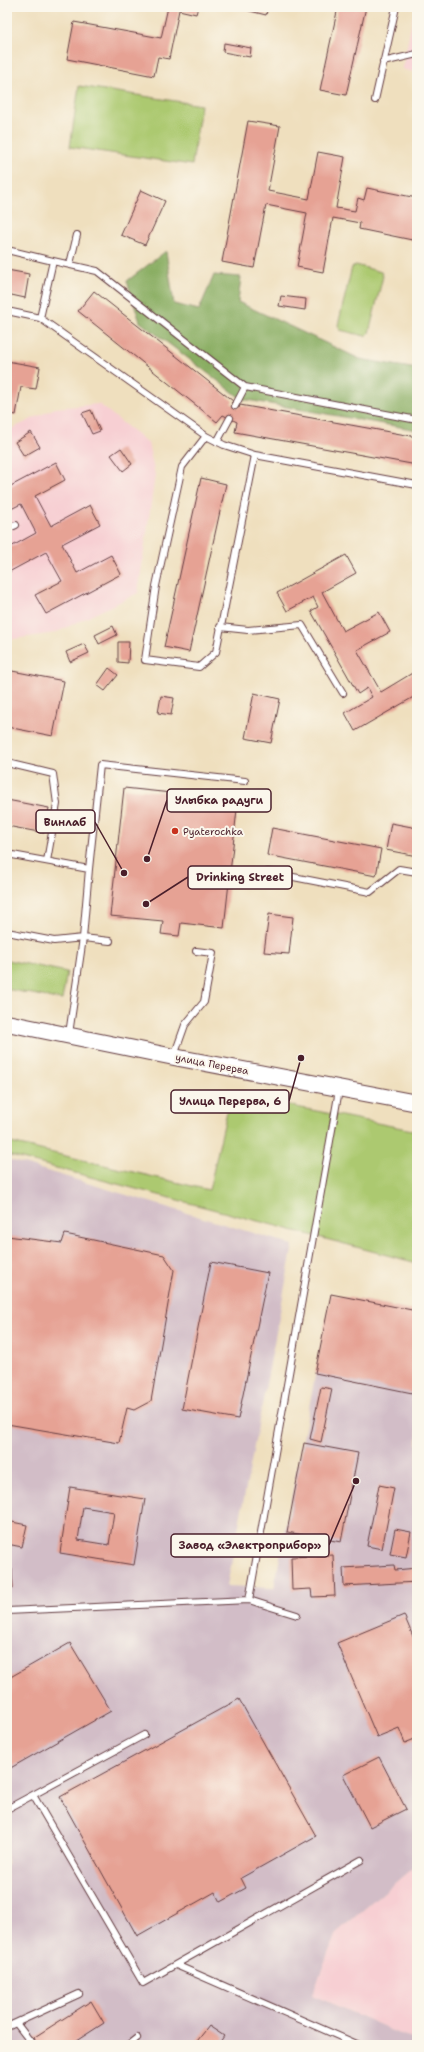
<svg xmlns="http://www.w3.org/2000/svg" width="424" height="2052" font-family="'Shantell Sans',sans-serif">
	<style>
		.built { fill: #f7cfd3 }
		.industrial { fill: #d2bdc7 }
		.green { fill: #acc970; stroke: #7b744e }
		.forest { fill: #89ad62; stroke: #6a6646 }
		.building { fill: #e6a294; fill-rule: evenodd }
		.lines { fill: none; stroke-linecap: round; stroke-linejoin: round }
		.service-casing { stroke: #633c41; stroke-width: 8 }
		.tertiary-casing { stroke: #633c41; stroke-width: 18 }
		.service { stroke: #fff; stroke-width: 6 }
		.tertiary { stroke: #fff; stroke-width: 16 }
		.poi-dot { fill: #c8321e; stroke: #fbf7ec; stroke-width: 1.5 }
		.labels { text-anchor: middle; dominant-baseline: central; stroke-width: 4; stroke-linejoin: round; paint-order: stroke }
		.poi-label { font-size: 10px; fill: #4a1f2b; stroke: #fbf7ec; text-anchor: start }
		.street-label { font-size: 10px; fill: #4a1f2b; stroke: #fbf7ec }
		.leader { fill: none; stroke: #4a1f2b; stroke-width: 1.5 }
		.callout-dot { fill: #4a1f2b; stroke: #fbf7ec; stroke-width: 1.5 }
		.callout { fill: #fbf7ec; stroke: #4a1f2b; stroke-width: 1.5 }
		.callout-label { font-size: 11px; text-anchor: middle; font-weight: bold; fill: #4a1f2b }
	</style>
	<rect width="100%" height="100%" fill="#fbf7ec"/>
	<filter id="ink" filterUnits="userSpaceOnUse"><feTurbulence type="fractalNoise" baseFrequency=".025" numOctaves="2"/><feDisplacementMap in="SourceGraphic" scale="8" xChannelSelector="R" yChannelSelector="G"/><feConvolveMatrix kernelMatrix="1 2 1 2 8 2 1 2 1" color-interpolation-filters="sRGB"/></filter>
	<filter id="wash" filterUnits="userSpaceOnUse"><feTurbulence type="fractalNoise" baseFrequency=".012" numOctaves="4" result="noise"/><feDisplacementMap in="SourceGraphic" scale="16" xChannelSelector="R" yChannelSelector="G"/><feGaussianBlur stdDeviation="0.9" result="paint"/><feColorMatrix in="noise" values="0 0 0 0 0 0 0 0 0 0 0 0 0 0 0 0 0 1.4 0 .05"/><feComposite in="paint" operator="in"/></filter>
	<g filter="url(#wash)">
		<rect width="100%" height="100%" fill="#efdfbe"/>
		<!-- built -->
		<path class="built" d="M415,7h2v66l-15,-4z
			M99,404l49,39 7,32 -17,118 -83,40 -48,7v-209l48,-23z
			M417,1864v177l-105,-46 24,-62z"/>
		<!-- industrial -->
		<path class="industrial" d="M7,1159l286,86 -66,341 47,2 57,-294 86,17v553l-81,69 -24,62 105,46v4h-410z"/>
		<!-- green -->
		<path class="green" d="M79,86l122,19 -9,60 -122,-18z
			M356,265l25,7 2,4 -14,57 -4,3 -25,-6 -2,-5 14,-58z
			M7,960l60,12 -5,28 -55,-11z
			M231,1094l186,37v132l-410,-108v-13l202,48z"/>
		<!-- forest -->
		<path class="forest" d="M166,251l8,53 25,6 15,-35 27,2 -3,25 122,57 57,10v61l-175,-31 -102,-77 -13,-41z"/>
		<g id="blocks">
			<!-- building -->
			<path class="building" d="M168,7h30l-2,7 -17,-4 -10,49 -11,-2 -4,19 -87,-17 7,-37 87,16z
				M242,7h26l-2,8 -24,-6z
				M338,7h28l-20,88 -26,-5z
				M224,43l27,5 -1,9 -27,-5z
				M248,121l32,5 -12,65 41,8 9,-47 27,5 -9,51 19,3 3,-13 6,2 3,-12 50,10v43l-58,-12 1,-6 -27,-5 -10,54 -26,-5 10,-54 -41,-8 -12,63 -32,-6z
				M141,190l24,11 -20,44 -24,-10z
				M7,270l22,4 -4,24 -18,-4z
				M94,291l139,110 -2,2 4,3 4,2 1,-3 177,32v28l-182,-33 2,-10 -14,-7 -6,7 -139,-111z
				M281,296l25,3 -1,11 -26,-4z
				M7,361l33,6 -4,22 -15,-2 -5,28 -9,-2z
				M91,410l9,21 -8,3 -10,-21z
				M31,432l9,15 -16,9 -9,-14z
				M121,448l11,16 -9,7 -12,-16z
				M56,462l9,18 -30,16 16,30 39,-21 10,19 -38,20 15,29 34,-18 10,19 -75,40 -11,-19 27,-14 -16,-29 -39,21v-24l29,-16 -15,-29 -14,7v-23z
				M201,478l25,6 -37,168 -25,-5z
				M346,555l10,18 -34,19 21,39 36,-19 11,20 -33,18 24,42 33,-20 3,5v18l-62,36 -10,-18 27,-16 -5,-9 -9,6 -47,-83 7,-4 -5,-10 -26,14 -10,-18z
				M113,626l4,9 -18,9 -4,-9z
				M118,642h11l-1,21 -10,-1z
				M84,644l5,9 -19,9 -4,-10z
				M109,668l9,7 -13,16 -8,-6z
				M7,670l57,11 -11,55 -46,-9z
				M254,693l26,6 -9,44 -26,-5z
				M161,696l13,2 -3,17 -13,-2z
				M124,788l114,12 -14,128 -43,-5 -2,13 -18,-2 2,-13 -53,-5z
				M7,800l42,8 -5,25 -37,-7z
				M391,823l26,5v28l-31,-6z
				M272,828l109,21 -5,27 -109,-21z
				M269,914l24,3 -4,37 -25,-2z
				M65,1234l99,21 10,15 -23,131 -17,9 -7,-2 -8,35 -112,-19v-188l55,7z
				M211,1262l57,11 -30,146 -56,-10z
				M331,1294l86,17v83l-102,-21z
				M321,1387l11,2 -11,53 -11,-3z
				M304,1443l54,10 -17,89 -54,-10z
				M379,1485l15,3 -12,61 -15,-3z
				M70,1487l75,12 -11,66 -74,-12zM83,1507l31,5 -5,33 -31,-5z
				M7,1521l20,4 -5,22 -15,-3z
				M395,1529l16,3 -5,25 -16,-3z
				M333,1555l2,41 -23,1 -1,-8 -19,1 -1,-33z
				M394,1565l1,5 22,-2v14l-73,4 -1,-18z
				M7,1569h5l1,19h-6z
				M404,1615l13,31v92l-12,5 -6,-15 -22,9 -40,-94z
				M70,1643l41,68 -104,59v-91z
				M239,1699l77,137 -75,42 5,10 -26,14 -5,-10 -78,44 -77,-139z
				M379,1757l27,52 -36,18 -27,-52z
				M91,2001l13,22 -34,22h-33l-4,-7z
				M209,2026l15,10 -6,9h-24z"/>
		</g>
	</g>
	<g filter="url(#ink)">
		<use href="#blocks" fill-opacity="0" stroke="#633c41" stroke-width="1"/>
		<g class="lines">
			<!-- service casing -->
			<g class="service-casing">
				<path id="service" d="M383,62l34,-8
					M375,100l21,-93
					M7,250l46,11 -13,57
					M53,261l44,10 148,116 -10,19
					M70,264l7,-29
					M7,311l33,7 166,118 18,9 31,10 162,30
					M245,387l172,33
					M206,436l-24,31 -26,119 -11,74 54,7 17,-15 39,-197
					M217,442l13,-24
					M7,529l9,-4
					M220,627l28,3 54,-5 41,68
					M7,763l46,11 4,30 -10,57
					M7,854l82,15 -6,69 -14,96
					M89,869l11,-104 145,16
					M268,872l102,20 29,-23 18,3
					M7,932l47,9 29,-3 27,3
					M174,1056l11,-31 19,-23 9,-49 -17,-2
					M7,1611l242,-11
					M297,1615l-48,-15 90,-510
					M33,1795l110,188 218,-123
					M7,1809l137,-74
					M176,1965l183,80
					M16,2023l17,22
					M7,2027l72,-33
					M128,2045l9,-7"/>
			</g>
			<!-- tertiary casing -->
			<g class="tertiary-casing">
				<path id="tertiary" d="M7,1023l167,34 243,46"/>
			</g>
			<!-- service -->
			<use href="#service" class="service"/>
			<!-- tertiary -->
			<use href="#tertiary" class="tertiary"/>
		</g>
	</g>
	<!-- markers -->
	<circle class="poi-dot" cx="175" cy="831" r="4"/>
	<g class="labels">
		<!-- poi labels -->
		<g class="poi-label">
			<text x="183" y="831">Pyaterochka</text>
		</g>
		<!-- street labels -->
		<g class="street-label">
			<text transform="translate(212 1064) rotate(11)">улица Перерва</text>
		</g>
	</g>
	<!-- callouts -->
	<path class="leader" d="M147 859L167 800M124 873L95 822M146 904L188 877M301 1058L289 1101M356 1481L329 1545"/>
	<g class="callout-dot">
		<circle cx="147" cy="859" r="4"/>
		<circle cx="124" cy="873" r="4"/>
		<circle cx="146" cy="904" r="4"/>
		<circle cx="301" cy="1058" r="4"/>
		<circle cx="356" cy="1481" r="4"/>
	</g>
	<g class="callout">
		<rect x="167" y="789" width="104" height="23" rx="4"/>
		<rect x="36" y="810" width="59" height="23" rx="4"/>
		<rect x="188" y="866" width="104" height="23" rx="4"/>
		<rect x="171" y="1090" width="118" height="23" rx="4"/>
		<rect x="171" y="1534" width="158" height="23" rx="4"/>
	</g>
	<g class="callout-label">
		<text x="219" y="804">Улыбка радуги</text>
		<text x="65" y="826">Винлаб</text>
		<text x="240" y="881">Drinking Street</text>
		<text x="230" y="1105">Улица Перерва, 6</text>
		<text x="250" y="1549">Завод «Электроприбор»</text>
	</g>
	<!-- margin -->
	<rect width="424" height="2052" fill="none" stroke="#fbf7ec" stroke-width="24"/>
</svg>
